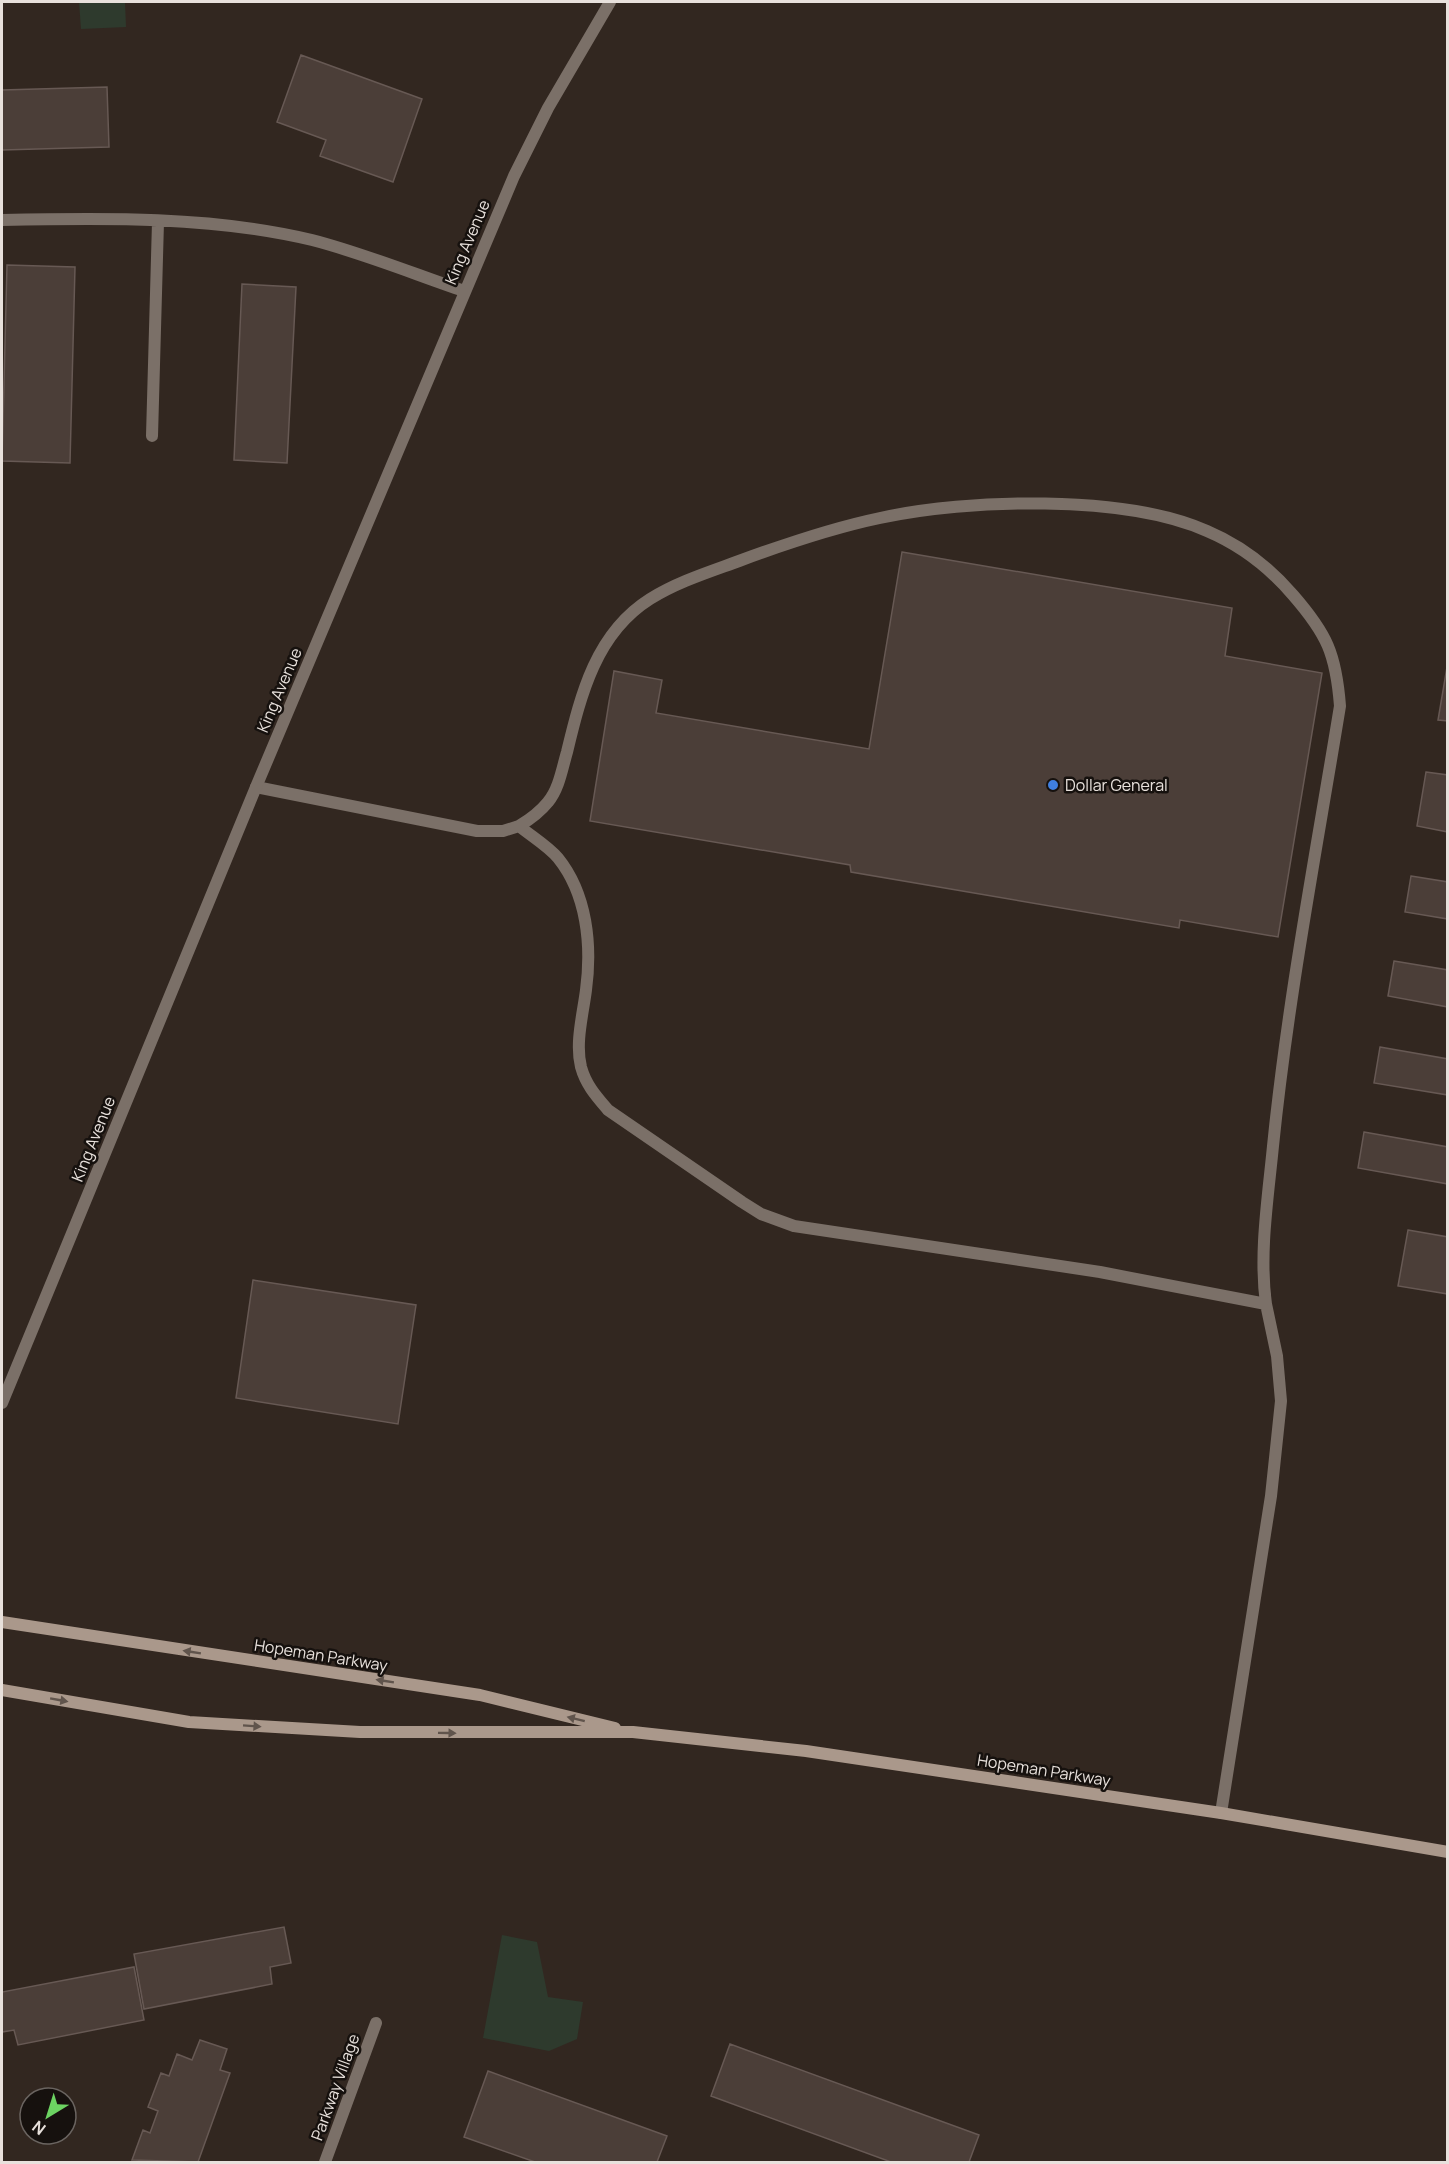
<svg xmlns="http://www.w3.org/2000/svg" width="1449" height="2164" font-family="Manrope,sans-serif">
	<style>
		.green { fill: #2e3a2d }
		.building { fill: #4b3e38; stroke: #675954; stroke-width: 1.5 }
		.lines { fill: none; stroke-linecap: round; stroke-linejoin: round }
		.service { stroke: #7b7068; stroke-width: 12 }
		.minor { stroke: #7b7068; stroke-width: 12 }
		.tertiary { stroke: #7b7068; stroke-width: 12 }
		.secondary { stroke: #aa988b; stroke-width: 12 }
		.oneway { fill: #60544c }
		.shop-dot { fill: #3f7fe0; stroke: #16110e; stroke-width: 2 }
		.labels { text-anchor: middle; dominant-baseline: central; stroke-width: 5; stroke-linejoin: round; paint-order: stroke }
		.street-label { font-size: 16px; fill: #e8e1dc; stroke: #16110e }
		.poi-label { font-size: 16px; fill: #e8e1dc; stroke: #16110e; text-anchor: start }
	</style>
	<rect width="100%" height="100%" fill="#322720"/>
	<!-- green -->
	<path class="green" d="M79,2h46l1,25 -45,2z
		M502,1935l35,7 11,55 35,5 -6,37 -28,12 -66,-13z"/>
	<!-- building -->
	<path class="building" d="M301,55l121,44 -29,83 -73,-26 6,-16 -49,-18z
		M107,87l2,60 -107,3v-60z
		M7,265l68,2 -5,196 -68,-2z
		M242,284l54,3 -9,176 -53,-3z
		M902,552l330,56 -7,48 97,17 -44,264 -98,-17 -1,8 -328,-56 -1,-7 -260,-44 24,-150 48,9 -6,33 213,36z
		M1447,667h1v54l-10,-1z
		M1426,772l22,3v57l-31,-6z
		M1411,876l37,6v37l-43,-7z
		M1394,961l54,9v37l-60,-11z
		M1380,1047l68,12v36l-74,-12z
		M1364,1132l84,15v37l-90,-16z
		M1408,1230l40,7v57l-50,-8z
		M253,1280l163,25 -18,119 -162,-26z
		M284,1927l7,36 -21,4 2,17 -128,25 -10,-55z
		M134,1967l10,53 -126,25 -4,-15 -12,2v-40z
		M200,2040l27,9 -7,21 10,3 -32,89 -66,-2 11,-30 7,3 8,-22 -10,-4 13,-34 8,3 8,-22 15,6z
		M730,2044l249,91 -10,27h-78l-180,-66z
		M488,2071l179,65 -10,26h-122l-71,-25z"/>
	<g class="lines">
		<!-- service -->
		<path class="service" d="M2,220c102,-2 210,-4 310,20 51,13 102,34 152,51
			M152,436l6,-214
			M256,787l221,44h26l16,-5c12,10 29,20 39,32 29,36 34,87 28,132 -3,24 -11,53 -5,77 5,18 15,29 27,43l134,92 19,12 33,12 306,46 166,32 11,52 4,45 -10,95 -50,317
			M519,826c10,-6 21,-14 29,-24 11,-13 14,-33 19,-50 14,-58 29,-119 83,-153 27,-17 59,-27 89,-38 46,-17 93,-33 141,-43 87,-19 244,-24 327,13 33,14 62,36 86,64 34,39 43,59 47,111 -24,147 -52,292 -67,440 -5,52 -14,107 -7,158"/>
		<!-- minor -->
		<path class="minor" d="M325,2162l51,-139"/>
		<!-- tertiary -->
		<path class="tertiary" d="M2,1403l254,-616 258,-611 34,-68 62,-106"/>
		<!-- secondary -->
		<path class="secondary" d="M2,1622l478,73 135,33
			M2,1690l187,32 171,10h273l173,19 415,62 227,39"/>
	</g>
	<!-- one-way arrows -->
	<defs><path id="oneway-solid" d="M-6-.8H1V-3.2L6.5 0L1 3.2V.8H-6Z" transform="scale(1.5)"/></defs>
	<g class="oneway">
		<use href="#oneway-solid" transform="translate(192 1652) rotate(-171)"/>
		<use href="#oneway-solid" transform="translate(385 1681) rotate(-171)"/>
		<use href="#oneway-solid" transform="translate(59 1700) rotate(10)"/>
		<use href="#oneway-solid" transform="translate(576 1719) rotate(-166)"/>
		<use href="#oneway-solid" transform="translate(252 1726) rotate(4)"/>
		<use href="#oneway-solid" transform="translate(447 1733) rotate(1)"/>
	</g>
	<!-- markers -->
	<circle class="shop-dot" cx="1053" cy="785" r="6"/>
	<g class="labels">
		<!-- street labels -->
		<g class="street-label">
			<text transform="translate(467 242) rotate(-67)">King Avenue</text>
			<text transform="translate(279 690) rotate(-67)">King Avenue</text>
			<text transform="translate(93 1139) rotate(-68)">King Avenue</text>
			<text transform="translate(321 1655) rotate(9)">Hopeman Parkway</text>
			<text transform="translate(1044 1770) rotate(9)">Hopeman Parkway</text>
			<text transform="translate(335 2087) rotate(-70)">Parkway Village</text>
		</g>
		<!-- poi labels -->
		<g class="poi-label">
			<text x="1065" y="785">Dollar General</text>
		</g>
	</g>
	<!-- border -->
	<rect width="1449" height="2164" fill="none" stroke="#e8e1dc" stroke-width="6"/>
	<!-- north arrow -->
	<g transform="translate(48 2116) rotate(218)"><circle r="28" fill="#16110e" stroke="#6a6460" stroke-width="1.5"/>
	<path d="M0-4.5L10 22L0 15L-10 22Z" fill="#6cd362"/>
	<text y="-9" font-size="16" font-weight="bold" text-anchor="middle" fill="#e8e1dc">N</text>
	</g>
</svg>
